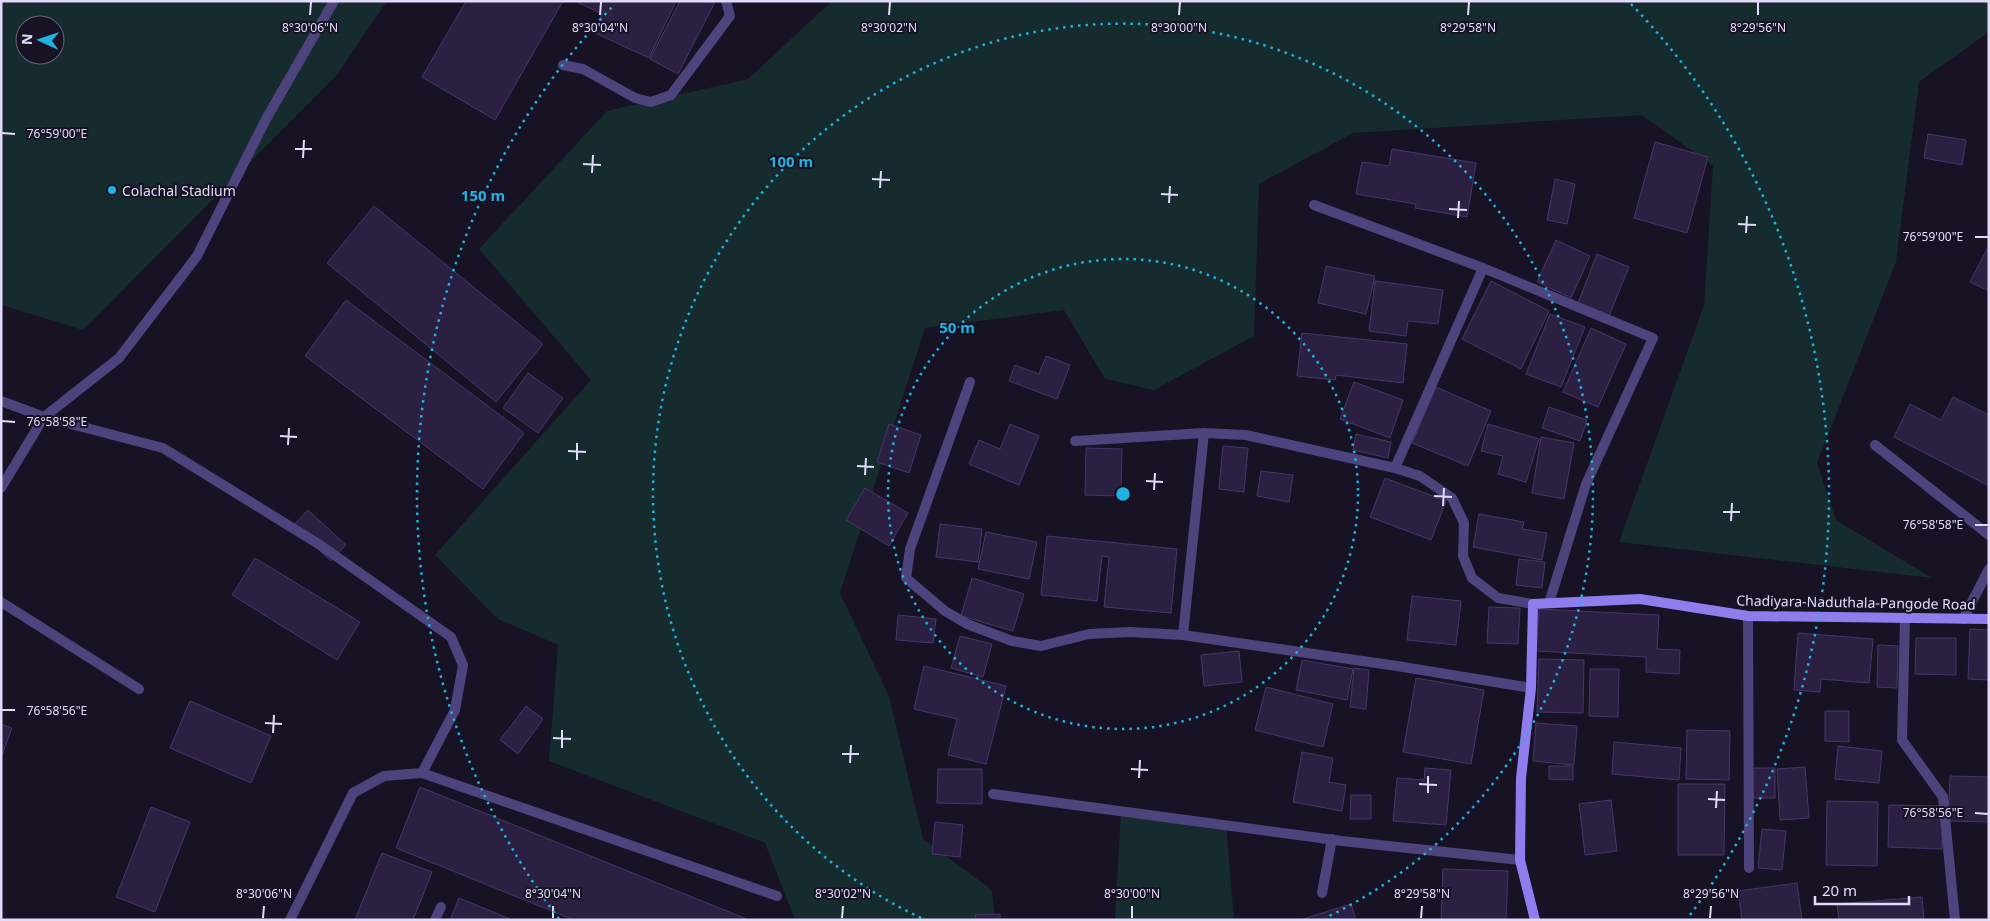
<svg xmlns="http://www.w3.org/2000/svg" width="1990" height="921" font-family="'Noto Sans',sans-serif">
	<style>
		.green { fill: #162b2d; fill-rule: evenodd }
		.building { fill: #2c2042; stroke: #47366b }
		.lines { fill: none; stroke-linecap: round; stroke-linejoin: round }
		.lane { stroke: #4d437d; stroke-width: 10 }
		.street { stroke: #4d437d; stroke-width: 10 }
		.secondary { stroke: #8f7ded; stroke-width: 10 }
		.ticks { fill: none; stroke: #e2dafa; stroke-width: 2 }
		.ring { fill: none; stroke: #1fb3e1; stroke-width: 2.5; stroke-dasharray: 2.5 5 }
		.poi-dot { fill: #1fb3e1; stroke: #171224; stroke-width: 2 }
		.labels { text-anchor: middle; dominant-baseline: central; stroke-width: 4; stroke-linejoin: round; paint-order: stroke }
		.poi-label { font-size: 14px; fill: #e2dafa; stroke: #171224; text-anchor: start }
		.street-label { font-size: 14px; fill: #e2dafa; stroke: #171224 }
		.ticks-label { font-size: 12px; text-anchor: middle; fill: #e2dafa; stroke: #171224; stroke-width: 4; stroke-linejoin: round; paint-order: stroke }
		.centre { fill: #1fb3e1; stroke: #171224; stroke-width: 2.5 }
		.ring-label { font-size: 15px; text-anchor: middle; font-weight: bold; fill: #1fb3e1; stroke: #171224; stroke-width: 4; stroke-linejoin: round; paint-order: stroke }
	</style>
	<rect width="100%" height="100%" fill="#171224"/>
	<!-- green -->
	<path class="green" d="M1,1h386l-50,74 -254,255 -82,-25zM25,25h30v30h-30z
		M832,1h344l4,3 5,-3h804v31l-70,50 -23,180 -79,201 19,57 96,58 -313,-36 85,-237 9,-139 -71,-51 -289,18 -94,51 -5,152 -100,54 -49,-11 -41,-69 -139,18 -85,265 49,103 34,143 69,51 3,30h-200l-30,-77 -216,-82 9,-116 -60,-26 -63,-64 156,-175 -112,-131 128,-138 141,-32z
		M1121,811l105,11 8,98h-119z"/>
	<!-- building -->
	<path class="building" d="M466,1h97l-68,119 -73,-43z
		M580,1h96l-27,57 -56,-26 9,-18 -23,-11z
		M680,1l35,1 -37,72 -28,-15z
		M1928,134l38,6 -4,25 -38,-7z
		M1655,142l53,15 -21,76 -53,-15z
		M1392,149l84,14 -9,54 -52,-9 1,-4 -60,-10 6,-32 27,4z
		M1555,179l20,5 -8,40 -20,-4z
		M374,206l169,138 -47,58 -169,-139z
		M1556,240l34,16 -19,42 -34,-16z
		M1988,247l1,1v43l-19,-9z
		M1597,254l32,13 -20,49 -31,-13z
		M1326,266l49,10 -9,38 -48,-11z
		M1375,281l68,9 -5,34 -30,-3 -2,15 -37,-5z
		M1491,281l58,30 -28,58 -59,-30z
		M346,300l178,133 -41,56 -178,-133z
		M1550,314l35,13 -24,60 -35,-13z
		M1591,328l35,16 -28,63 -35,-15z
		M1302,333l105,11 -4,39 -67,-8 -1,5 -38,-4z
		M1046,356l24,9 -13,34 -48,-18 6,-16 24,9z
		M528,373l35,25 -25,35 -35,-25z
		M1354,382l49,18 -13,38 -50,-19z
		M1436,387l55,24 -23,55 -56,-23z
		M1953,397l36,18v71l-95,-49 16,-33 31,16z
		M1549,407l38,13 -7,21 -38,-13z
		M889,424l32,11 -12,38 -32,-11z
		M1010,424l29,12 -20,49 -50,-21 10,-24 21,9z
		M1488,424l51,15 -13,43 -28,-8 5,-18 -22,-5z
		M1356,434l35,8 -3,16 -35,-8z
		M1541,437l33,6 -10,56 -32,-6z
		M1223,446l25,2 -4,44 -25,-3z
		M1086,448l36,1 -1,47 -36,-1z
		M1261,471l32,4 -4,27 -32,-6z
		M1385,478l61,23 -15,39 -61,-23z
		M865,488l43,25 -19,33 -43,-26z
		M308,510l38,35 -15,16 -38,-35z
		M1479,514l45,8 -2,7 25,4 -5,27 -69,-13z
		M940,524l42,5 -4,33 -42,-5z
		M986,532l51,10 -8,37 -51,-10z
		M1047,536l130,13 -6,64 -67,-6 5,-50 -7,-1 -5,45 -56,-6z
		M255,558l105,64 -23,38 -105,-65z
		M1519,559l26,3 -3,26 -26,-3z
		M972,578l52,16 -11,37 -52,-15z
		M1412,596l49,5 -5,44 -49,-5z
		M1489,607l31,1 -2,36 -31,-1z
		M1539,609l120,6 -2,34 23,1 -1,24 -33,-2v-15l-110,-6z
		M898,615l38,4 -3,24 -37,-3z
		M1970,629l19,1v50l-21,-1z
		M1798,633l75,6 -4,44 -48,-4 -1,13 -26,-2z
		M960,636l32,8 -9,33 -32,-9z
		M1916,638h40v37l-41,-1z
		M1878,645l20,1 -1,42 -20,-1z
		M1239,651l3,31 -38,4 -3,-31z
		M1539,659l45,1 -1,53 -46,-1z
		M1302,660l51,9 -6,31 -51,-10z
		M924,666l82,20 -20,78 -38,-9 9,-36 -43,-10z
		M1354,668l15,2 -3,39 -16,-2z
		M1590,669h29l-1,48 -29,-1z
		M1416,678l68,12 -13,74 -68,-12z
		M1266,687l67,17 -10,43 -68,-17z
		M190,701l81,35 -20,47 -81,-35z
		M526,706l17,13 -25,35 -18,-14z
		M1825,711h24v31l-24,-1z
		M1536,723l41,3 -3,39 -41,-4z
		M1,724l11,4 -11,30z
		M1687,730l43,1 -1,49 -43,-1z
		M1614,742l67,6 -2,32 -67,-6z
		M1838,746l44,5 -3,32 -44,-4z
		M1302,752l31,6 -4,24 17,3 -4,26 -49,-9z
		M1549,766h24v14l-24,-1z
		M1805,767l4,51 -29,2 -3,-51z
		M1425,768l26,2 -5,55 -53,-4 4,-43 27,2z
		M1751,768h24v30h-24z
		M938,769h44v35l-45,-1z
		M1950,776l39,1v45l-41,-1z
		M1678,784h47l-1,71h-46z
		M420,787l329,133h-175l-178,-72z
		M1351,795h20v24h-21z
		M1611,800l6,51 -32,4 -6,-51z
		M1827,801l51,1 -1,64 -51,-1z
		M1889,805l54,1 -1,43 -54,-2z
		M151,807l39,15 -35,90 -39,-15z
		M935,822l28,3 -3,32 -28,-3z
		M1762,829l24,2 -4,39 -24,-2z
		M382,853l50,19 -19,48h-58z
		M1443,869l65,2 -2,49h-65z
		M1797,883l5,37h-60l-4,-29z
		M1922,897l2,23h-85l-2,-16z
		M459,898l51,21v1h-60z
		M1351,904l5,16h-53v-1z
		M1000,914v6h-24l-1,-5z"/>
	<g class="lines">
		<!-- lane -->
		<path class="lane" d="M563,65l20,4 52,29 16,4 20,-7 59,-79 -4,-15
			M1,401l43,16 75,-59 78,-102 69,-137 68,-118
			M1875,445l114,90
			M1,488l43,-71 119,31 157,97 131,92 12,28 -8,45 -33,63
			M1,602l138,87
			M1905,619l-3,121 41,57 12,123
			M1963,619l26,-50
			M290,920l63,-127 31,-17 38,-3 355,123
			M435,920l6,-13"/>
		<!-- street -->
		<path class="street" d="M1314,205l169,63 170,70 -67,146 -37,119
			M970,382l-60,167 -4,29 39,33 22,13 45,17 29,5 48,-12 41,-2 53,3 214,31 134,22
			M1075,441l129,-8 42,2 149,33 25,8 32,22 12,25 -1,33 9,22 26,20 35,6
			M1395,468l88,-200
			M1748,616l1,252
			M1183,635l21,-202
			M993,794l349,47 178,19
			M1322,893l10,-54"/>
		<!-- secondary -->
		<path class="secondary" d="M1535,920l-15,-60 1,-82 10,-90 2,-84 107,-5 108,17 241,3"/>
	</g>
	<!-- ticks -->
	<path class="ticks" d="M310,15l1,-13M600,15l1,-13M889,15l1,-13M1179,15l1,-13M1468,15l1,-13M1758,15v-13M2,133l13,1M295,149h17M303,158l1,-18M583,164l18,1M592,173l1,-18M872,179l18,1M880,188l1,-17M1161,194l17,1M1169,203l1,-17M1449,209l18,1M1458,218l1,-17M1738,224l18,1M1746,233l1,-17M1975,237h13M2,421l13,1M280,436l17,1M288,445l1,-17M568,451l18,1M577,460v-17M857,466l17,1M865,475l1,-17M1146,481l17,1M1154,490l1,-17M1434,496l18,1M1443,506l1,-18M1723,512h17M1731,521l1,-18M1975,525h13M2,710h13M265,723l17,1M273,733l1,-18M553,738l18,1M562,748v-18M842,754h17M850,763l1,-18M1131,769l17,1M1139,778l1,-18M1419,784l18,1M1428,793v-17M1708,799l17,1M1716,808l1,-17M1975,813l13,1M263,918l1,-12M553,918v-12M842,918l1,-12M1132,918v-12M1421,918l1,-12M1710,918l1,-12"/>
	<!-- distance rings -->
	<g class="ring">
		<circle cx="1123" cy="494" r="235"/>
		<path d="M921 918A470 470 0 1 1 1325 918"/>
		<path d="M559 919A706 706 0 0 1 615 4M1631 4A706 706 0 0 1 1687 919"/>
	</g>
	<!-- markers -->
	<circle class="poi-dot" cx="112" cy="190" r="5"/>
	<g class="labels">
		<!-- poi labels -->
		<g class="poi-label">
			<text x="122" y="190">Colachal Stadium</text>
		</g>
		<!-- street labels -->
		<g class="street-label">
			<text transform="translate(1856 602) rotate(1)">Chadiyara-Naduthala-Pangode Road</text>
		</g>
	</g>
	<g class="ticks-label">
		<text x="310" y="32">8°30'06"N</text>
		<text x="600" y="32">8°30'04"N</text>
		<text x="889" y="32">8°30'02"N</text>
		<text x="1179" y="32">8°30'00"N</text>
		<text x="1468" y="32">8°29'58"N</text>
		<text x="1758" y="32">8°29'56"N</text>
		<text x="57" y="138">76°59'00"E</text>
		<text x="1933" y="241">76°59'00"E</text>
		<text x="57" y="426">76°58'58"E</text>
		<text x="1933" y="529">76°58'58"E</text>
		<text x="57" y="715">76°58'56"E</text>
		<text x="1933" y="817">76°58'56"E</text>
		<text x="264" y="898">8°30'06"N</text>
		<text x="553" y="898">8°30'04"N</text>
		<text x="843" y="898">8°30'02"N</text>
		<text x="1132" y="898">8°30'00"N</text>
		<text x="1422" y="898">8°29'58"N</text>
		<text x="1711" y="898">8°29'56"N</text>
	</g>
	<circle cx="1123" cy="494" r="8" class="centre"/>
	<g class="ring-label">
		<text x="791" y="167">100 m</text>
		<text x="483" y="201">150 m</text>
		<text x="957" y="333">50 m</text>
	</g>
	<!-- border -->
	<rect width="1990" height="921" fill="none" stroke="#e2dafa" stroke-width="5"/>
	<!-- north arrow -->
	<g transform="translate(40 40) rotate(273)"><circle r="24" fill="#171224" stroke="#68627a"/>
	<path d="M0-4L9 19L0 12L-9 19Z" fill="#1fb3e1"/>
	<text y="-8" font-size="14" font-weight="bold" text-anchor="middle" fill="#e2dafa">N</text>
	</g>
	<!-- scale -->
	<path d="M1815 896v8h94v-8" fill="none" stroke="#e2dafa" stroke-width="2.5"/>
	<text x="1822" y="896" font-size="15" fill="#e2dafa" stroke="#171224" stroke-width="4" paint-order="stroke">20 m</text>
</svg>
